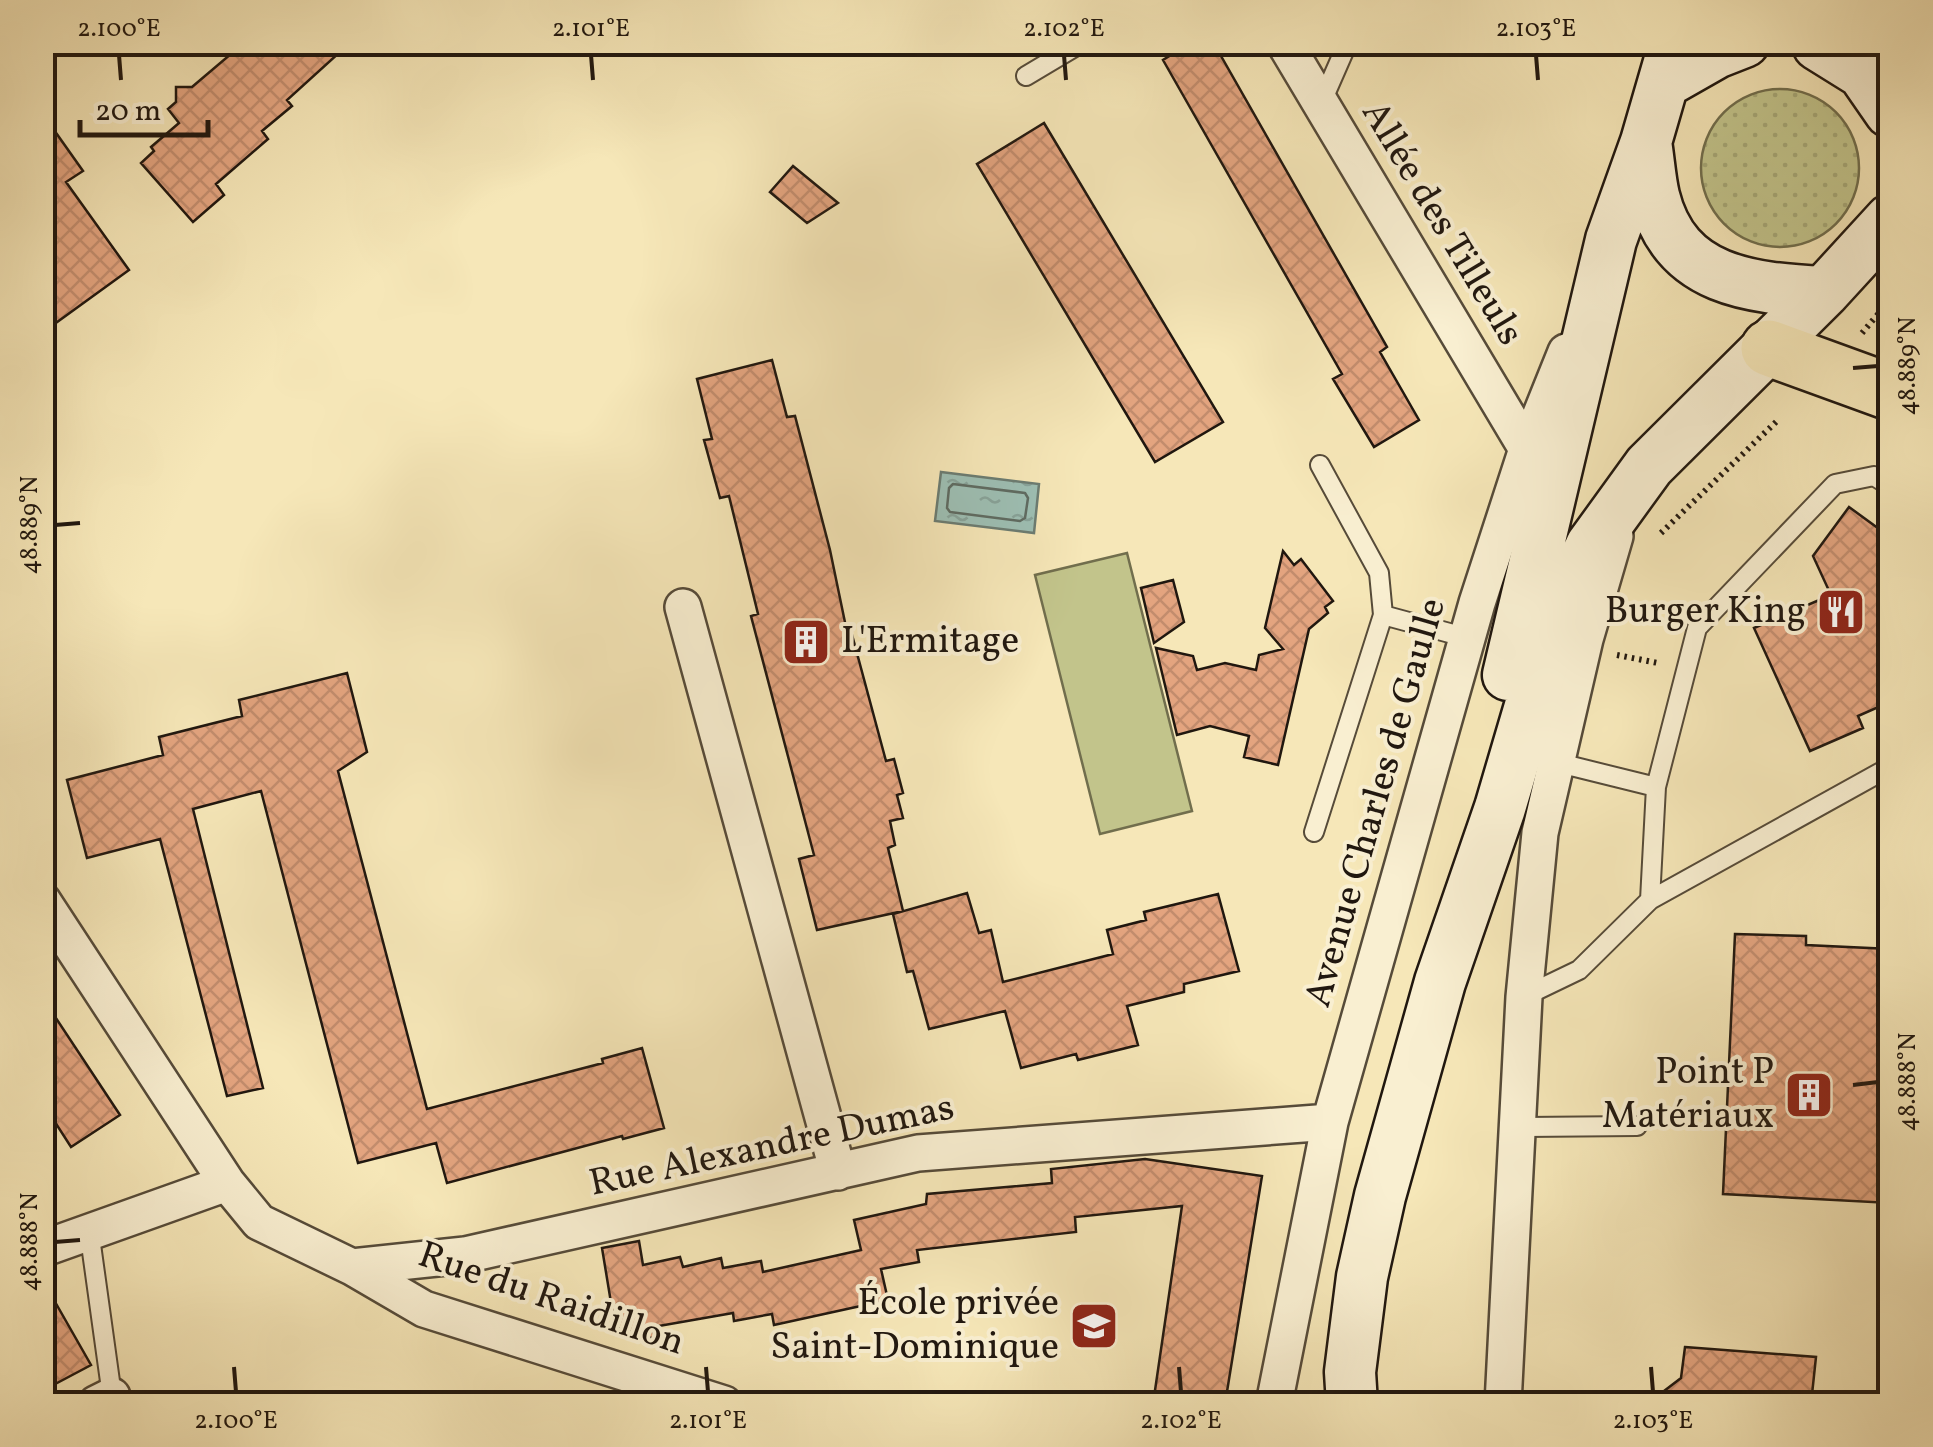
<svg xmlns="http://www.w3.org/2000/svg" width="1933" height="1447" font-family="Vollkorn,serif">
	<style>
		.green { fill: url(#green-dots); stroke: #716e4d; stroke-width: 2.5 }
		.pitch { fill: #c2c48b; stroke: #716e4d; stroke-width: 2.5 }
		.water { fill: url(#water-ripples); stroke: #6b7c72; stroke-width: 2.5 }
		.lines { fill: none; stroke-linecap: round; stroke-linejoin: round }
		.shore { stroke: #5e6b62; stroke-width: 2.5 }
		.building { fill: url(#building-cross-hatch); stroke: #20170f; stroke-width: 2.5 }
		.service-casing { stroke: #564b39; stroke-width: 22 }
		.minor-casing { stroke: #564b39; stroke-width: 40 }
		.secondary-casing { stroke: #20170f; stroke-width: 55 }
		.primary-casing { stroke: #20170f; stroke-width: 60 }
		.path { stroke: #20170f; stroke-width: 6; stroke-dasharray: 2.5 5; stroke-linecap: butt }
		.service { stroke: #f9efd1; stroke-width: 18 }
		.minor { stroke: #f9efd1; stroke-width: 35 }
		.secondary { stroke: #f9efd1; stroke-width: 50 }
		.primary { stroke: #f6e7b8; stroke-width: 55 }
		.ticks { fill: none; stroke: #20170f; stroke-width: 4 }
		.labels { text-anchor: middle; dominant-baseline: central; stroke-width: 8; stroke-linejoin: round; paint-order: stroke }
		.street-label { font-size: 38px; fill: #20170f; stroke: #f9efd1 }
		.poi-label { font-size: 38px; fill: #20170f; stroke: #f9efd1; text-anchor: end }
		.neatline { fill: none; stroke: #20170f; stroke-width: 4 }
		.ticks-label { font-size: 25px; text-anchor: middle; fill: #20170f }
	</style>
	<defs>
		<pattern id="green-dots" width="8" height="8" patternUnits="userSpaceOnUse" patternTransform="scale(2.5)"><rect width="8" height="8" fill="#c2c48b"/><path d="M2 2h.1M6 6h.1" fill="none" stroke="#a6a877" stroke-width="1.8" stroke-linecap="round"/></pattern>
		<pattern id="water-ripples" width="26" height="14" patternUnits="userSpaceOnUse" patternTransform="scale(2.5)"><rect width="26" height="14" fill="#9dbfb4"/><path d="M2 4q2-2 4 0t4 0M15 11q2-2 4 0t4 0" fill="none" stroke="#87a39a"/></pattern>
		<pattern id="building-cross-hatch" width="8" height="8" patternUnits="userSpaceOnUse" patternTransform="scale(2.5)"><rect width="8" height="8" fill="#e3a47f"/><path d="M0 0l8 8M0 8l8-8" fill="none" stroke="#c28c6d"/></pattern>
	</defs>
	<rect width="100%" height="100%" fill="#f6e7b8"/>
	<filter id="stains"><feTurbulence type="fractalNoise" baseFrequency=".002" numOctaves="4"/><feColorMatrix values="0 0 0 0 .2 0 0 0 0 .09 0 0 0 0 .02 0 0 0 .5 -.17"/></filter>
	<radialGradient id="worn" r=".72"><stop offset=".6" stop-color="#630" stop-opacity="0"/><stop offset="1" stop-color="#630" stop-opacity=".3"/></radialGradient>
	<!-- green -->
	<path class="green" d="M1701 168a79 79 0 1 1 158 0a79 79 0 1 1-158 0Z"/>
	<!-- pitch -->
	<path class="pitch" d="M1127,553l65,258 -92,23 -65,-259z"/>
	<!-- water -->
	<path class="water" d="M941,472l98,12 -5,49 -99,-12z"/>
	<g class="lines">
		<!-- shore -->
		<path class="shore" d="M953,484l72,9 3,5 -3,20 -5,3 -70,-9 -3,-4 2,-20z"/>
	</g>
	<!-- building -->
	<path class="building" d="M245,42h106l-64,58 5,6 -30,25 6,8 -52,45 8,11 -31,27 -52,-59 13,-12 -3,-4 28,-24 -11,-14 8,-7v-15h16z
		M1192,42h21l174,305 -7,5 39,68 -45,27 -41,-68 9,-5 -179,-314z
		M42,113l41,58 -17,11 63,88 -87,63z
		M1044,123l179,299 -68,40 -178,-298z
		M793,166l45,37 -31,20 -37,-31z
		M772,360l15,57 8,-1 35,134 17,82 4,-1 35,130 8,-2 9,34 -6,2 6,23 -13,3 5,24 -7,3 15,63 -86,19 -18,-71 15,-4 -63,-239 7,-2 -29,-118 -9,2 -16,-58 8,-1 -15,-60z
		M1849,507l41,30v165l-32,14 5,12 -53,23 -56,-123 77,-33 -18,-39z
		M1283,551l11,14 7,-6 32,42 -8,6 3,6 -19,16 -31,136 -34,-8 5,-21 -39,-10 -33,9 -21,-87 37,8 4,14 28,-7 31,7 3,-15 24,-6 -18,-21z
		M1173,580l11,42 -30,21 -13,-55z
		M347,673l20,79 -29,19 89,338 176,-46 -1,-4 40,-11 22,80 -41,11 -1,-3 -175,47 -11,-40 -78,20 -97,-372 -68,18 70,279 -36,8 -67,-257 -73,19 -20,-78 96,-25 -4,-18 83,-21 -3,-16z
		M967,893l12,40 12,-3 12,52 110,-28 -6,-24 39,-10 -2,-8 74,-18 21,77 -55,13v8l-57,14 11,39 -60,15 -2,-6 -55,14 -16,-57 -76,18 -16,-58 -6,1 -14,-58z
		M1735,934l71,2v9l84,4v254l-167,-9z
		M42,997l78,118 -49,32 -29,-45z
		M1145,1159l117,17 -37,228h-72l29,-198 -107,11 1,15 -159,18 2,12 -38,7 7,31 -114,25 -2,-11 -38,7 -1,-8 -80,14 2,12 -40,-12 -13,-79 37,-7 4,24 37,-8 3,10 38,-9 2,10 38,-7 2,11 98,-22 -7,-30 72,-16 1,-10 125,-11 -1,-14z
		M42,1279l49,86 -49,26z
		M1685,1347l131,10 -5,47h-164l34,-26z"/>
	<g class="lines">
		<!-- service casing -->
		<g class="service-casing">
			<path id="service" d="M1026,76l57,-34
				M1320,106l28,-64
				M1320,465l59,108 4,42
				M1555,762l101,25 41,-159 138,-144 39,-8 16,10
				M1314,832l69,-217 85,23
				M1650,900l6,-113
				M1525,996l54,-26 71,-70 240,-133
				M1518,1127l119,-1
				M89,1230l24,173"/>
		</g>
		<!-- minor casing -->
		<g class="minor-casing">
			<path id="minor" d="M1284,42l243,407
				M683,607l155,565
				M42,900l185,283
				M42,1249l185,-66 32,39 93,45 72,42 300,95
				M352,1267l113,-12 453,-102 412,-31
				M96,1404l16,-8
				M1274,1404l56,-282 147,-519 50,-154 39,-97
				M1503,1404l21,-407 16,-164 45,-194 30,-103"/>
		</g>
		<!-- secondary casing -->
		<g class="secondary-casing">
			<path id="secondary" d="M1818,45l45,28 27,39
				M1665,82l51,-29 28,-11
				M1646,142c3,18 4,37 8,54 21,86 97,92 170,96
				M1508,675l103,-435 35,-98 29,-100
				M1352,1404l-2,-32 12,-95 18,-81 60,-214 60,-174 53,-180 38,-82 58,-80 175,-174 66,-72"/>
		</g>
		<!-- primary casing -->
		<g class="primary-casing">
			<path id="primary" d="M1769,348l121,44"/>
		</g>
		<!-- path -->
		<path class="path" d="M1862,333l28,-33
			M1661,533l118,-114
			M1617,655l41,8"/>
		<!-- service -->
		<use href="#service" class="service"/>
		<!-- minor -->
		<use href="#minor" class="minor"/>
		<!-- secondary -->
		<use href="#secondary" class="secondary"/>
		<!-- primary -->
		<use href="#primary" class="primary"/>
	</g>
	<!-- ticks -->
	<path class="ticks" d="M119,55l2,25M591,55l2,25M1064,55l2,25M1536,55l2,25M1853,368l25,-2M55,525l25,-2M1853,1085l25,-3M55,1242l25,-2M234,1367l2,25M706,1367l2,25M1179,1367l2,25M1651,1367l2,25"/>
	<!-- icons -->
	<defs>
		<g id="restaurant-square" transform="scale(2.5)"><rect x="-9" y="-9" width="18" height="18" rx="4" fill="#8f2418" stroke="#f9efd1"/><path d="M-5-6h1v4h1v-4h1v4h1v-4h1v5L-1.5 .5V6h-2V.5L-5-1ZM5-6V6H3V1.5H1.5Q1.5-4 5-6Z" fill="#fff"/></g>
		<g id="building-square" transform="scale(2.5)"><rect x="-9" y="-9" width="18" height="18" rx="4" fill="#8f2418" stroke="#f9efd1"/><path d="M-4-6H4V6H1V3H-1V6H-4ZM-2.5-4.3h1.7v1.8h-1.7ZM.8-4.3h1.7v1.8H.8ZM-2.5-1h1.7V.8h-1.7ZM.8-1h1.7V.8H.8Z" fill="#fff"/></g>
		<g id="school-square" transform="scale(2.5)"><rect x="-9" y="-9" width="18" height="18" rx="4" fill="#8f2418" stroke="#f9efd1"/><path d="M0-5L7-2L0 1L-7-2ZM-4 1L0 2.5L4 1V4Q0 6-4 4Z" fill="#fff"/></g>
	</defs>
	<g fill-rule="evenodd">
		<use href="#restaurant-square" x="1841" y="612"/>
		<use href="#building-square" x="806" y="642"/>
		<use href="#building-square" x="1809" y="1095"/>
		<use href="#school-square" x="1094" y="1326"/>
	</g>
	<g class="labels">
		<!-- street labels -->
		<g class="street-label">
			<text transform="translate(1441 224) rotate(59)">Allée des Tilleuls</text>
			<text transform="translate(1377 803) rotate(-74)">Avenue Charles de Gaulle</text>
			<text transform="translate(772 1147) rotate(-12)">Rue Alexandre Dumas</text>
			<text transform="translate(551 1300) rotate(19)">Rue du Raidillon</text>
		</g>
		<!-- poi labels -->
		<g class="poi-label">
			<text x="1806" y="612">Burger King</text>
			<text x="841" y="642" text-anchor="start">L'Ermitage</text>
			<text x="1774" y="1073">Point P<tspan x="1774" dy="44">Matériaux</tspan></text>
			<text x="1059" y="1304">École privée<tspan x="1059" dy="44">Saint-Dominique</tspan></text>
		</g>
	</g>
	<!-- margin -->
	<rect width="1933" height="1447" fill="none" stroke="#f6e7b8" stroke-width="110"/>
	<!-- scale -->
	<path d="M80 120v15h128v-15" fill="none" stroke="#20170f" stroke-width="5"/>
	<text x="95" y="120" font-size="30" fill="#20170f" stroke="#f9efd1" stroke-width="8" paint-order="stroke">20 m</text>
	<rect x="55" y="55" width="1823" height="1337" class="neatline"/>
	<g class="ticks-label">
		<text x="119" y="36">2.100°E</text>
		<text x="591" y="36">2.101°E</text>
		<text x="1064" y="36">2.102°E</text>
		<text x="1536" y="36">2.103°E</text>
		<text transform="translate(1906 366) rotate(-90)" y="9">48.889°N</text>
		<text transform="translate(28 525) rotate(-90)" y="9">48.889°N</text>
		<text transform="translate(1906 1082) rotate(-90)" y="9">48.888°N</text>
		<text transform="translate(28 1242) rotate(-90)" y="9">48.888°N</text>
		<text x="236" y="1428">2.100°E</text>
		<text x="708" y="1428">2.101°E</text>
		<text x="1181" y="1428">2.102°E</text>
		<text x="1653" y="1428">2.103°E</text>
	</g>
	<rect width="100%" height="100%" filter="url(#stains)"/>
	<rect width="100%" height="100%" fill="url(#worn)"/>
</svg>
